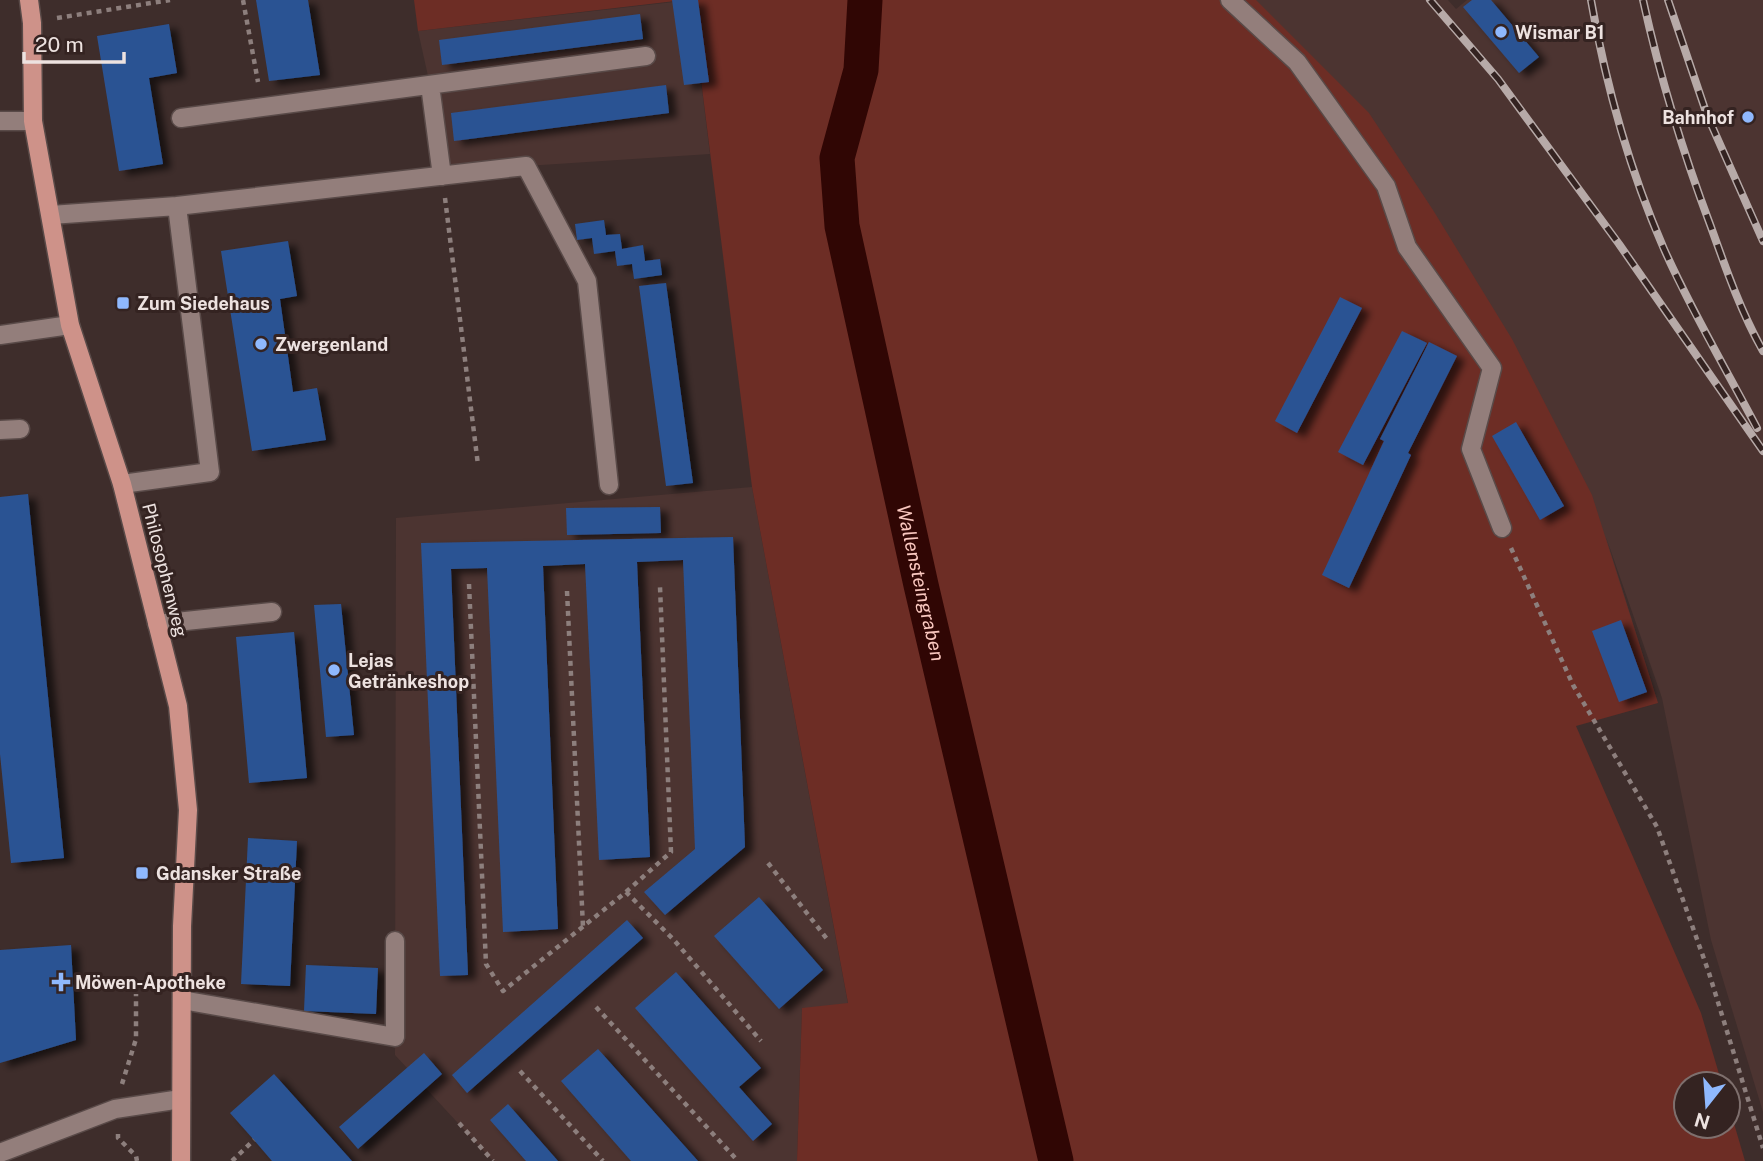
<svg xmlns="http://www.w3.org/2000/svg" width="1763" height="1161" font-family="'Public Sans',sans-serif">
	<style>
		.built { fill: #4c3431 }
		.green { fill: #6d2d25 }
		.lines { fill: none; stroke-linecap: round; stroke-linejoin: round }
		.canal { stroke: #300604; stroke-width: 35 }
		.building { fill: #2b5393; filter: url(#shadow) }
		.minor-casing { stroke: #594a48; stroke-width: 21 }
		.major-casing { stroke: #594a48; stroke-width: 21 }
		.path { stroke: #8d7f7d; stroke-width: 4.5; stroke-dasharray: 5 5; stroke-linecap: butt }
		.minor { stroke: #937e7b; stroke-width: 18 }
		.major { stroke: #ce9289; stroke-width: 18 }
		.rail-casing { stroke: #b7aaa8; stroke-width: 8 }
		.rail { stroke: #342321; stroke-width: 5; stroke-dasharray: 16; stroke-linecap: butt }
		.poi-dot { fill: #8fb8fd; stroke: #342321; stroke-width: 2.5 }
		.labels { text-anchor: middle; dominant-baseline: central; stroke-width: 6; stroke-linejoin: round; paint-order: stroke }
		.poi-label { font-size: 18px; font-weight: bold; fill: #ede2e0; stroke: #342321; text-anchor: start }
		.street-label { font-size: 18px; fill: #ede2e0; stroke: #342321 }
		.water-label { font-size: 19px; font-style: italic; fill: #fac8c0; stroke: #342321 }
	</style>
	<defs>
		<filter id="shadow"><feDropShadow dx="8" dy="4.5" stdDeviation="3.5" flood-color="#0009"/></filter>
	</defs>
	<rect width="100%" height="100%" fill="#3e2d2b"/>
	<!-- built -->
	<path class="built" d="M691,0l19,154 -184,12 -84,10 -12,-91 -12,-54z
		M1251,0h197l8,9 11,-9h296v1112l-52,-172 -49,-242 -56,-161 52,166z
		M752,487l96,517 -46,5 -5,152h-304l-98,-106 1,-537z"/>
	<!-- green -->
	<path class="green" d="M414,0h270l-266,31z
		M691,0h565l113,113 64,97 79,129 80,156 66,208 -82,23 125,287 21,71h-36v42h42v-23l17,58h-948l5,-153 46,-5 -96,-516z"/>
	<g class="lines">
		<!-- canal -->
		<path class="canal" id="s1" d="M865,0l-4,70 -24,88 5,68 79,359 135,576"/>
	</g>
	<!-- building -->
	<path class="building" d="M256,0h52l12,75 -51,6z
		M672,0h26l11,82 -25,3z
		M1472,0h19l48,57 -20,16 -56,-66z
		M640,14l3,25 -201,26 -3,-25z
		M169,24l8,49 -28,5 14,86 -44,7 -22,-135z
		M666,85l3,28 -215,28 -3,-28z
		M604,220l2,15 14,-1 2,15 21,-4 2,16 15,-2 2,16 -28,4 -2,-15 -15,2 -2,-15 -21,3 -2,-16 -15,2 -2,-16z
		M288,241l9,55 -17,3 13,93 24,-4 9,52 -74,11 -31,-200z
		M666,283l27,200 -27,3 -27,-200z
		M1340,297l22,11 -65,125 -22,-12z
		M1402,331l25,12 -64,122 -25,-13z
		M1429,342l28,14 -49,97 3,2 -62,133 -27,-13 62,-134 -4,-2z
		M1516,422l48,84 -24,14 -48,-84z
		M28,494l36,364 -53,5 -11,-109v-257z
		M660,507l1,26 -94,2 -1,-27z
		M733,537l12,310 -80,68 -21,-23 51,-43 -12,-289 -46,2 13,295 -51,3 -14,-296 -42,2 15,363 -55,3 -16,-364 -36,1 17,406 -28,1 -19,-433z
		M341,604l13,131 -28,2 -12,-132z
		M1621,620l26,72 -28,10 -27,-71z
		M294,632l13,146 -58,5 -13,-146z
		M248,838l49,3 -7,145 -49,-2z
		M759,897l64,73 -44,39 -65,-73z
		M627,920l16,18 -176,155 -15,-18z
		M71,945l5,95 -76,23v-113z
		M306,965l72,3 -2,46 -72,-3z
		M676,972l85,96 -22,19 33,37 -19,17 -118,-133z
		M598,1049l100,112h-67l-70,-80z
		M424,1053l18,21 -84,75 -19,-22z
		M274,1074l78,87h-80l-18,-21 -24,-27z
		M508,1104l50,57h-32l-36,-41z"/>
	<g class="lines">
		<!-- minor casing -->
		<g class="minor-casing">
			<path id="minor" d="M1230,0l67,62 89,124 21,61 85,121 -21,81 31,79
				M430,85l12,91
				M181,118l465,-62
				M0,121h33
				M51,215l126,-9 349,-40 61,115 22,204
				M0,335l70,-10
				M0,430l20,-1
				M122,484l88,-12 -33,-266
				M157,624l115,-12
				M182,1000l213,37v-96
				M0,1153l115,-44 66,-10"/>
		</g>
		<!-- major casing -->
		<g class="major-casing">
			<path id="major" d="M29,0l3,23 1,98 37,204 52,159 56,222 10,104 -6,116 -1,235"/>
		</g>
		<!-- path -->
		<path class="path" d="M243,0l15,82
			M57,18l113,-18
			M445,198l33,267
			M1511,548l62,137 84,142 52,146 54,175
			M469,584l17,380 17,27 123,-99 47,47 88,102
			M567,591l16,336
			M768,863l59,76
			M626,892l45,-40 -11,-265
			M596,1007l142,154
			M520,1071l83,90
			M122,1084l14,-45v-45
			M459,1123l34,38
			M118,1134v4l18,18 1,5
			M232,1161l22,-21"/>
		<!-- minor -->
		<use href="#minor" class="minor"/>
		<!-- major -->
		<use href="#major" class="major"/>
		<!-- rail casing -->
		<g class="rail-casing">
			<path id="rail" d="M1430,0l68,79 121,165 144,207
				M1591,0c15,86 38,169 73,249 27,61 62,120 93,179
				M1643,0c17,77 40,153 68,227 15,42 30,85 52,124
				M1668,0l39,115 56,126"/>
		</g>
		<!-- rail -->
		<use href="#rail" class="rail"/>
	</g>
	<!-- markers -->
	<g class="poi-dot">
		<circle cx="1501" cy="32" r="7"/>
		<circle cx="1748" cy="117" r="7"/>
		<rect x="116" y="296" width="14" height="14" rx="3.5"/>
		<circle cx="261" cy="344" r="7"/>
		<circle cx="334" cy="670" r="7"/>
		<rect x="135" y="866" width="14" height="14" rx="3.5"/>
		<path d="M57.5 971.5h7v7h7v7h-7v7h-7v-7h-7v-7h7z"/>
	</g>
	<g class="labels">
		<!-- poi labels -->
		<g class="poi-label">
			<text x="1515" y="32">Wismar B1</text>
			<text x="1734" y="117" text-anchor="end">Bahnhof</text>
			<text x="137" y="303">Zum Siedehaus</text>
			<text x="275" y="344">Zwergenland</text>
			<text x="348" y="660">Lejas<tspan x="348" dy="21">Getränkeshop</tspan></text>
			<text x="156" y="873">Gdansker Straße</text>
			<text x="75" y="982">Möwen-Apotheke</text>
		</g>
		<!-- street labels -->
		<g class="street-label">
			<text transform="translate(165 570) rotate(76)">Philosophenweg</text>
		</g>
		<!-- water labels -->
		<g class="water-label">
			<text stroke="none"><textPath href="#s1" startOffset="595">Wallensteingraben</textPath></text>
		</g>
	</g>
	<!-- north arrow -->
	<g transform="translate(1707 1105) rotate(197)"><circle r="33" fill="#342321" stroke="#7e6f6d" stroke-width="2"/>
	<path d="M0-5L12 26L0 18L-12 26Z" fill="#8fb8fd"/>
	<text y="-10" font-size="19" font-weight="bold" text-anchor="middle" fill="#ede2e0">N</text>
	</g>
	<!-- scale -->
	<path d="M24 52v10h100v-10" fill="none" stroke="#ede2e0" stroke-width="3.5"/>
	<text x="35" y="52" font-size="21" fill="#ede2e0" stroke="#342321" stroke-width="5" paint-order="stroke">20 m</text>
</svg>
